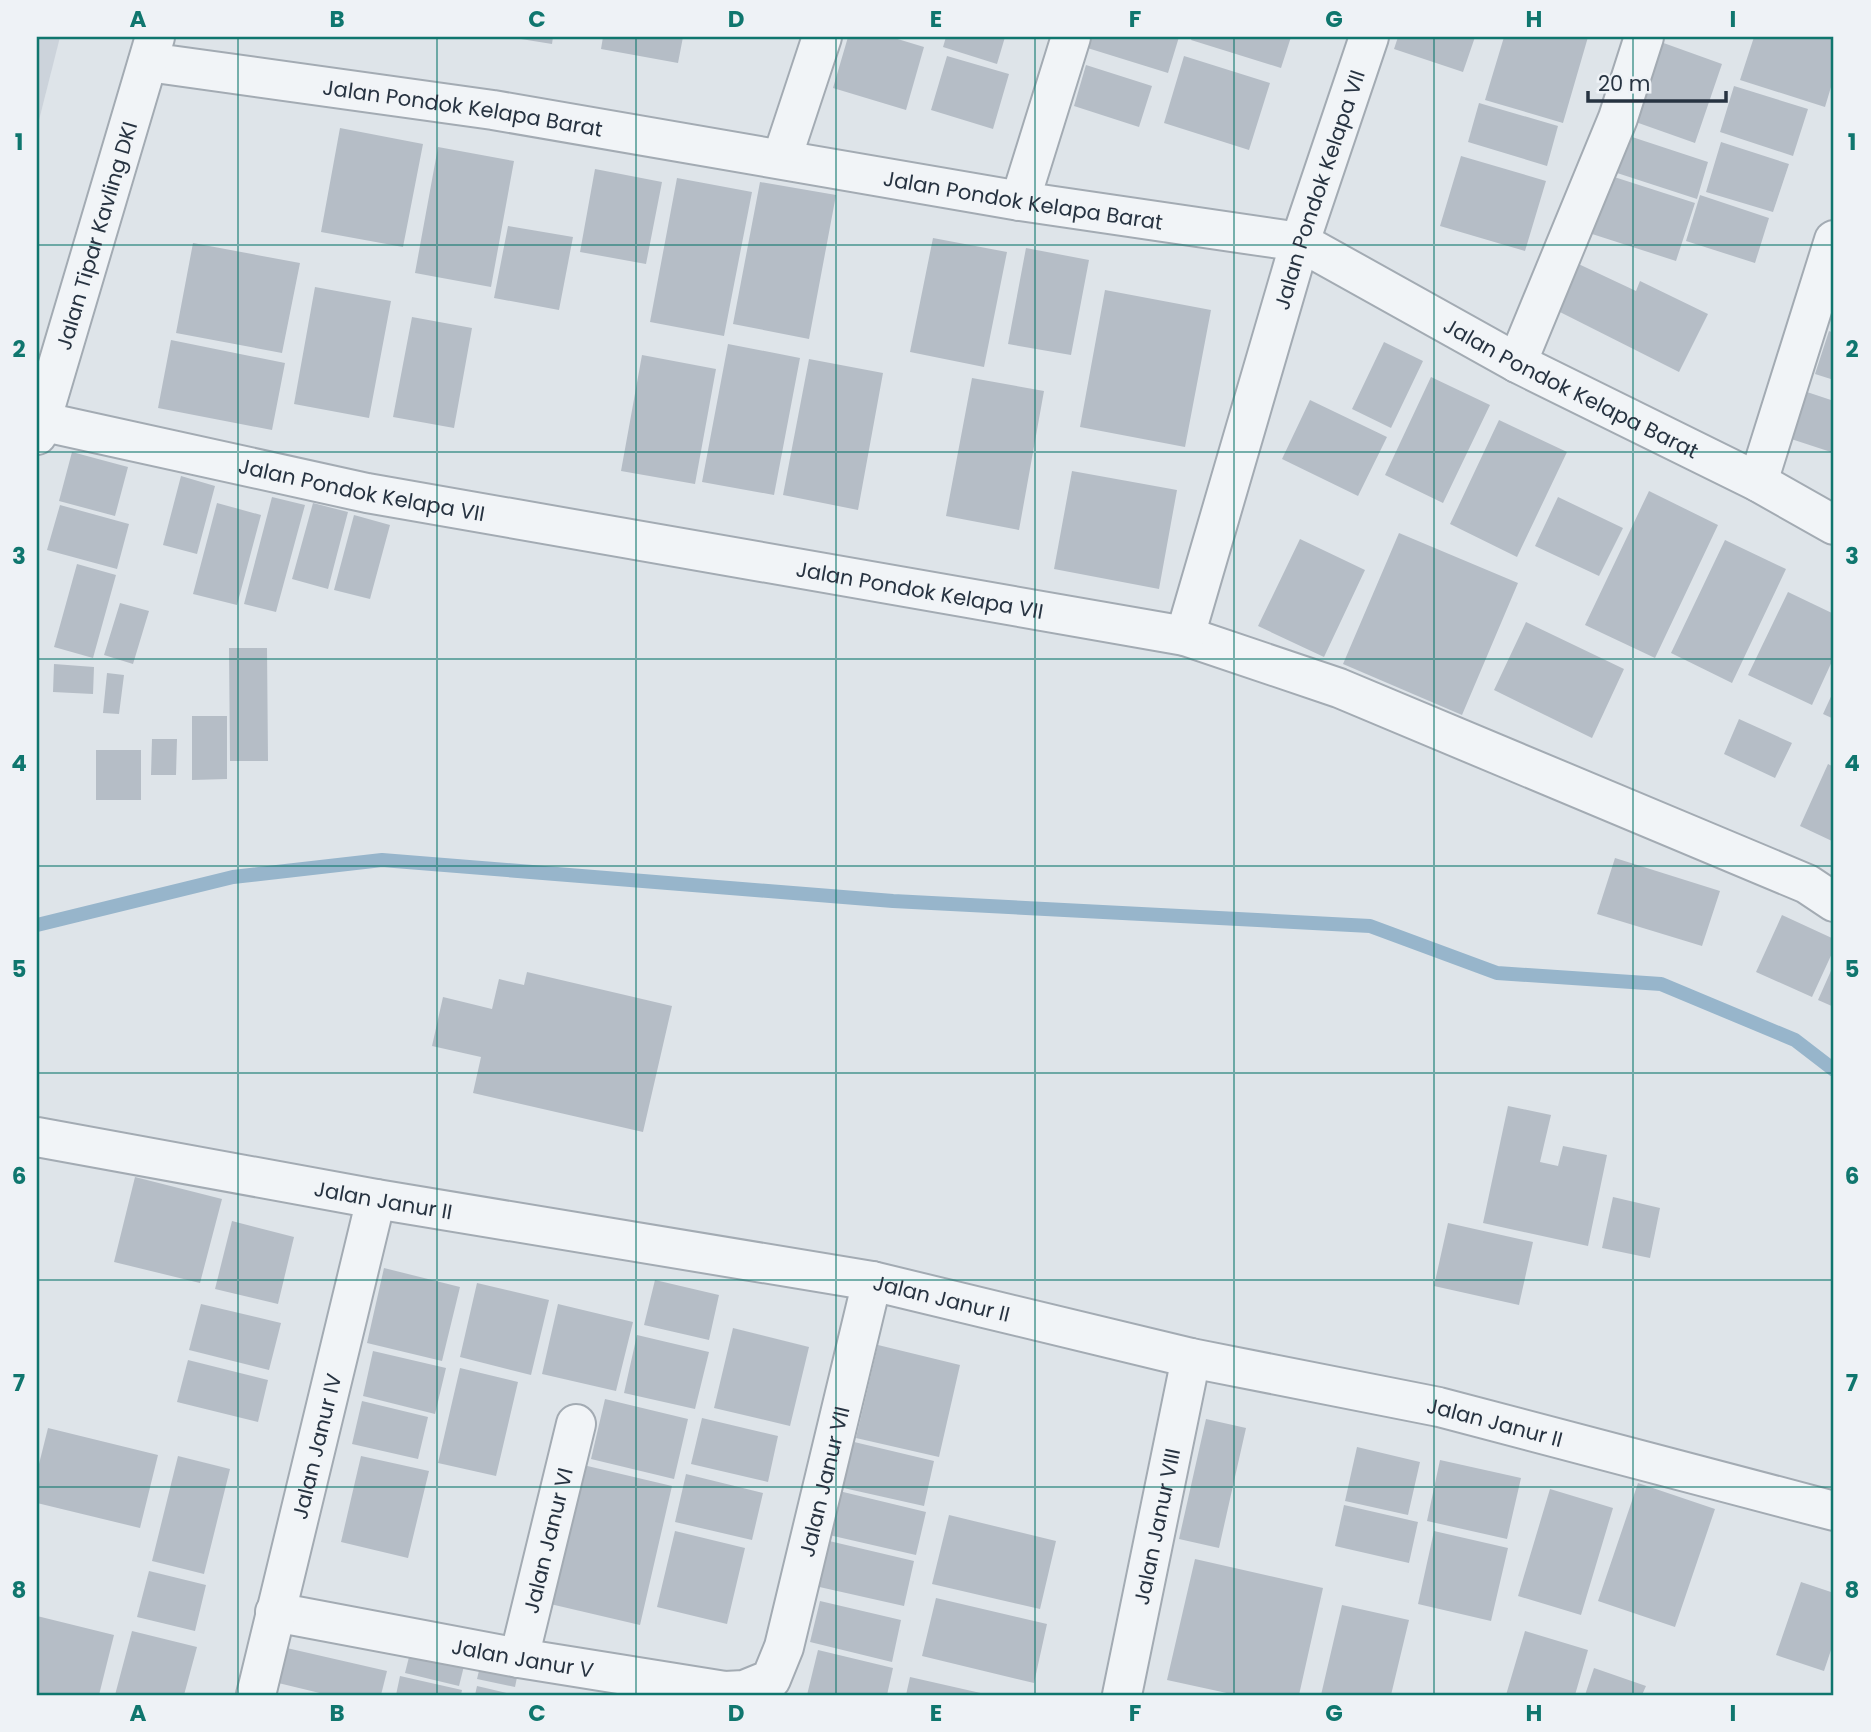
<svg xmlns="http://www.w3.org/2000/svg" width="1871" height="1732" font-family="Poppins,sans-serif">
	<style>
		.built { fill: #ccd3db }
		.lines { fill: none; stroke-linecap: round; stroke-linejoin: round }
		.stream { stroke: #97b5cb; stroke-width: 14 }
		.building { fill: #b5bdc6 }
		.street-casing { stroke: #a3abb3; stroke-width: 42 }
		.street { stroke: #f1f4f7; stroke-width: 38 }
		.grid { fill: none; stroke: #0f766e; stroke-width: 2; stroke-opacity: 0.55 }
		.labels { text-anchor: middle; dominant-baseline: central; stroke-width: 6; stroke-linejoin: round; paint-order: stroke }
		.street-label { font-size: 21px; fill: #273341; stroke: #eef2f6 }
		.neatline { fill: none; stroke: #0f766e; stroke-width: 2.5 }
		.grid-label { font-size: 23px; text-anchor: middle; font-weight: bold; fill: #0f766e }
	</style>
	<rect width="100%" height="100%" fill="#dee4e9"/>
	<!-- built -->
	<path class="built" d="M37,37h23l-23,91z"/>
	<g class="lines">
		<!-- stream -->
		<path class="stream" d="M37,925l196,-48 149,-17 511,41 477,25 127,47 164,11 134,56 39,30"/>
	</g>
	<!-- building -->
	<path class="building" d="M521,37h32l-1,7 -31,-5z
		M603,37h80l-5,26 -77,-14z
		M848,37h43l33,10 -18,63 -73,-22z
		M946,37h59l-8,27 -54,-17z
		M1084,37h95l-11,36 -87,-27z
		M1192,37h99l-10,31 -90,-28z
		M1398,37h77l-12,35 -69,-23z
		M1504,37h84l-25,86 -78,-23z
		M1754,37l80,1v39l-9,30 -85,-27z
		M1658,41l64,23 -27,79 -65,-23z
		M947,56l62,18 -16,55 -62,-19z
		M1184,56l86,27 -21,67 -85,-27z
		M1086,65l66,21 -13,41 -65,-21z
		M1734,86l74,23 -15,47 -73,-24z
		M1479,103l79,23 -11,40 -79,-24z
		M340,128l83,16 -20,103 -82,-15z
		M1626,135l82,27 -11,37 -83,-27z
		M1721,142l68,22 -16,48 -67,-20z
		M438,147l76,14 -23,126 -76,-14z
		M1461,156l85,25 -21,70 -85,-25z
		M595,169l67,13 -16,82 -66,-12z
		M1608,175l87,28 -19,58 -87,-28z
		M677,178l75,14 -28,144 -74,-14z
		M760,182l76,13 -27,144 -76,-15z
		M1700,195l69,23 -14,45 -69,-22z
		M508,226l65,11 -14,73 -65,-12z
		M933,238l74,14 -23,115 -74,-15z
		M193,243l107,20 -18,90 -106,-20z
		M1026,248l63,12 -18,95 -63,-11z
		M1570,260l66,31 4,-10 68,33 -29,58 -131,-66z
		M315,287l76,14 -22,117 -75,-14z
		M1105,290l106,20 -26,137 -105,-20z
		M412,317l60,11 -18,100 -61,-11z
		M1829,331l5,2v47l-19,-6z
		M171,340l114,23 -13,67 -114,-22z
		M1384,342l39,19 -32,67 -39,-19z
		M728,344l72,14 -26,137 -72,-13z
		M642,355l74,14 -21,115 -74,-13z
		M809,359l74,14 -25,137 -75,-15z
		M1431,377l59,28 -47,98 -58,-28z
		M972,378l72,13 -25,139 -73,-14z
		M1798,389l36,12v52l-52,-17z
		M1310,400l77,37 -29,59 -76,-37z
		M1499,420l68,32 -50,105 -67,-33z
		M72,452l56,15 -13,49 -56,-15z
		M1072,471l105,19 -18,99 -105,-20z
		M181,476l34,10 -18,68 -34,-9z
		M1649,491l69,34 -63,133 -70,-33z
		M272,497l33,8 -29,107 -32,-8z
		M1558,497l65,31 -24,48 -64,-30z
		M217,503l44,12 -24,90 -44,-11z
		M313,503l35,9 -20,77 -36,-10z
		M60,505l69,19 -12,45 -70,-19z
		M354,515l36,10 -20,74 -36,-9z
		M1399,533l119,50 -56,132 -119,-51z
		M1300,539l65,31 -41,87 -66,-31z
		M1725,540l61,29 -54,114 -61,-30z
		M77,564l39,11 -23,83 -39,-11z
		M1788,592l46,22v43l-22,48 -64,-30z
		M120,603l29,8 -16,53 -29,-9z
		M1526,622l98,47 -32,69 -98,-48z
		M229,648h38l1,113h-38z
		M54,664l40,3 -1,27 -40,-2z
		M107,673l17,2 -5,39 -16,-1z
		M1834,690v29l-11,-5z
		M192,716h35v63l-35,1z
		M1739,719l53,24 -17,35 -51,-24z
		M152,739h25l-1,36h-25z
		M96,750h45v50h-45z
		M1828,764l6,3 -2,74 -32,-15z
		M1615,858l105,33 -18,55 -105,-32z
		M1782,915l52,24v10l-22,48 -56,-25z
		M1834,964v43l-16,-7z
		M527,972l145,34 -29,126 -170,-39 8,-36 -49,-11 11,-49 49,12 7,-30 25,6z
		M1508,1106l43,9 -11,47 18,4 5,-20 44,9 -19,91 -105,-23z
		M135,1177l87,22 -22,84 -86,-21z
		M1613,1197l47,11 -10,50 -48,-10z
		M232,1221l62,16 -16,67 -63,-15z
		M1448,1223l85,19 -14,63 -85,-19z
		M384,1268l76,19 -18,74 -75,-18z
		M655,1280l64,15 -10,45 -65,-15z
		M477,1283l72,17 -18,75 -71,-18z
		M201,1304l80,19 -12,47 -80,-20z
		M558,1304l75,18 -17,69 -74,-17z
		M733,1328l76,19 -19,79 -76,-18z
		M637,1335l72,17 -14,57 -71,-16z
		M878,1345l82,20 -21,92 -83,-19z
		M373,1351l73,17 -11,46 -72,-18z
		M188,1360l80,20 -10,42 -81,-20z
		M460,1368l58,14 -22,94 -58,-13z
		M605,1399l83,20 -14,60 -83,-20z
		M362,1401l66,16 -10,42 -66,-15z
		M702,1418l76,18 -10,46 -77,-18z
		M1206,1419l40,9 -27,120 -40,-9z
		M48,1428l110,27 -18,73 -103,-25v-31z
		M850,1441l84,20 -10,45 -85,-19z
		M1357,1447l63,15 -12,53 -63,-14z
		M178,1456l52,13 -26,105 -52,-13z
		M361,1456l68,15 -21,87 -67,-16z
		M1440,1460l81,18 -14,61 -80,-18z
		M579,1464l93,22 -32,139 -94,-22z
		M686,1474l77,19 -11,47 -77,-18z
		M1638,1483l77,26 -40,118 -77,-26z
		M1550,1489l63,19 -32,107 -63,-19z
		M839,1491l87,21 -10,43 -87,-20z
		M1344,1505l74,17 -9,41 -74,-17z
		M949,1515l107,26 -16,68 -108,-25z
		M675,1531l70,17 -18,76 -70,-17z
		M1434,1531l74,17 -17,73 -73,-17z
		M825,1540l89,21 -10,45 -89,-20z
		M1195,1559l128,29 -24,107h-63l-69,-15z
		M149,1571l57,14 -11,46 -58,-14z
		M1801,1582l33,11v48l-10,30 -48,-16z
		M936,1598l111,26 -13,59 -112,-27z
		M820,1601l81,19 -9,42 -82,-20z
		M1342,1605l67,15 -18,75h-70z
		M37,1616l77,19 -15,60h-62z
		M132,1631l65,16 -13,48h-69z
		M1525,1631l63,19 -13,45h-69z
		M413,1641l54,13 -8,32 -54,-13z
		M278,1646l109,25 -6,24h-53l-58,-14z
		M818,1650l75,18 -6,27h-80z
		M483,1654l37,9 -5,24 -38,-8z
		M1594,1668l52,18 -4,9h-57z
		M400,1676l62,14 -1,5h-65z
		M910,1677l75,17v1h-79z
		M477,1686l34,8v1h-36z"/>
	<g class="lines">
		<!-- street casing -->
		<g class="street-casing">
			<g id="street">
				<path id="s1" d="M148,62l345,48 527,91 280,41 217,121 241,119 76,43"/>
				<path d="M782,158l40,-121"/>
				<path d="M1020,201l51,-164"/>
				<path d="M1517,363l101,-245 26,-81"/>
				<path id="s2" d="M40,421l327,72 818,143 154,52 468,196 27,18"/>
				<path id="s3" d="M37,435l118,-398"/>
				<path d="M1758,482l76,-242"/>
				<path id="s4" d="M1185,636l115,-394 69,-205"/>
				<path id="s5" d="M37,1137l339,62 496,82 319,77 248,49 395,104"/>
				<path id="s6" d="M275,1612l244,46 206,33 19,-1 27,-11 13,-32 88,-366"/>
				<path id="s7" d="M519,1658l57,-234"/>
				<path id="s8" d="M256,1695l120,-496"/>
				<path id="s9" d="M1122,1695l69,-337"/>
			</g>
		</g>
		<!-- street -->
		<use href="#street" class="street"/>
	</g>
	<!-- grid -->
	<path class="grid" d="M238,37v1658M437,37v1658M636,37v1658M836,37v1658M1035,37v1658M1234,37v1658M1434,37v1658M1633,37v1658M37,245h1797M37,452h1797M37,659h1797M37,866h1797M37,1073h1797M37,1280h1797M37,1487h1797"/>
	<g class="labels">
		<!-- street labels -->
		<g class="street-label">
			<text stroke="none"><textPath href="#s1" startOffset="318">Jalan Pondok Kelapa Barat</textPath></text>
			<text stroke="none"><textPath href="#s4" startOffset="466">Jalan Pondok Kelapa VII</textPath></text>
			<text stroke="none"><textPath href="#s1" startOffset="886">Jalan Pondok Kelapa Barat</textPath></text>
			<text stroke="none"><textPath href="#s3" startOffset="208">Jalan Tipar Kavling DKI</textPath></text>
			<text stroke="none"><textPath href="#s1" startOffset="1474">Jalan Pondok Kelapa Barat</textPath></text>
			<text stroke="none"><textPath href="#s2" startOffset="329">Jalan Pondok Kelapa VII</textPath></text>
			<text stroke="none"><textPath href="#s2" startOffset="896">Jalan Pondok Kelapa VII</textPath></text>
			<text stroke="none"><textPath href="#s5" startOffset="352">Jalan Janur II</textPath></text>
			<text stroke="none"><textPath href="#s5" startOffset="919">Jalan Janur II</textPath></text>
			<text stroke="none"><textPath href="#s5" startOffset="1486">Jalan Janur II</textPath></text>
			<text stroke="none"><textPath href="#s8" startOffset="256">Jalan Janur IV</textPath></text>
			<text stroke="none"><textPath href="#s6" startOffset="710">Jalan Janur VII</textPath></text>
			<text stroke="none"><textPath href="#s9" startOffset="172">Jalan Janur VIII</textPath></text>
			<text stroke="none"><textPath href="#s7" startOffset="121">Jalan Janur VI</textPath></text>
			<text stroke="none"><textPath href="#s6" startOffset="252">Jalan Janur V</textPath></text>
		</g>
	</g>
	<!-- border -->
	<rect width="1871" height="1732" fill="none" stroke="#eef2f6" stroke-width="77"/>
	<!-- scale -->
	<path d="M1588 91v10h138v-10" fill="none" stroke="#273341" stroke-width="3.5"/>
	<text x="1598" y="91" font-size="21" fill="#273341" stroke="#eef2f6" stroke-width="5" paint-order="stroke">20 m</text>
	<rect x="38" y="38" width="1794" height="1656" class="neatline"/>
	<g class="grid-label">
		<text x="138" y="27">A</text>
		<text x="337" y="27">B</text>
		<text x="537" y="27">C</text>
		<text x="736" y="27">D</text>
		<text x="936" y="27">E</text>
		<text x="1135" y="27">F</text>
		<text x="1334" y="27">G</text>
		<text x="1534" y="27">H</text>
		<text x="1733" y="27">I</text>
		<text x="19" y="150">1</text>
		<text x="1852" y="150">1</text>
		<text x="19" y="357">2</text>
		<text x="1852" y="357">2</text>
		<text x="19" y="564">3</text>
		<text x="1852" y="564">3</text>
		<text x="19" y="771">4</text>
		<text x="1852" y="771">4</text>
		<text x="19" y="977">5</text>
		<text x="1852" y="977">5</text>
		<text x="19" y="1184">6</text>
		<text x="1852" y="1184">6</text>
		<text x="19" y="1391">7</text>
		<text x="1852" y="1391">7</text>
		<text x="19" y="1598">8</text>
		<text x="1852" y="1598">8</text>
		<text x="138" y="1721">A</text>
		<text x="337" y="1721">B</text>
		<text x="537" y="1721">C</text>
		<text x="736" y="1721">D</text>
		<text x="936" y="1721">E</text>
		<text x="1135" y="1721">F</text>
		<text x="1334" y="1721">G</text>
		<text x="1534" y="1721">H</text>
		<text x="1733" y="1721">I</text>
	</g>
</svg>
